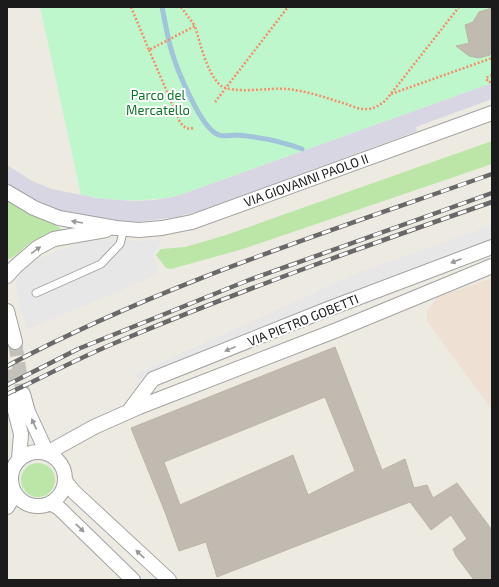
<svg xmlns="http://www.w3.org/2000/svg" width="499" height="587" font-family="'Exo 2',sans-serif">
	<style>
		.military { fill: #efe0d4 }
		.grass { fill: #bce6a8 }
		.park { fill: #bef7cc }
		.parking { fill: #e7e7e7 }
		.plaza { fill: #d8d6e2 }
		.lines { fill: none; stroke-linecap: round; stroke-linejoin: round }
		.stream { stroke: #a2c4da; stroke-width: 5 }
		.building { fill: #c1bab1; stroke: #beb4a4; fill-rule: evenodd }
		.minor-tunnel { stroke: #c3c1b9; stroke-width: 14; stroke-dasharray: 14 7; stroke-linecap: butt }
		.service-casing { stroke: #a2a2a2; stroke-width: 9 }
		.minor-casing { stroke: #a2a2a2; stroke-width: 16 }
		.path { stroke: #f58f6a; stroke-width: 2.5; stroke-dasharray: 2 2; stroke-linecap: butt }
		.service { stroke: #fff; stroke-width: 7 }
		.minor { stroke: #fff; stroke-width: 14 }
		.rail-casing { stroke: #696969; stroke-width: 4.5 }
		.rail { stroke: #fff; stroke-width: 3; stroke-dasharray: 9; stroke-linecap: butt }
		.oneway { fill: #989898 }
		.labels { text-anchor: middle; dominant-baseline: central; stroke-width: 4; stroke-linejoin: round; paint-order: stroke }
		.park-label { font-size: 13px; fill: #0e7528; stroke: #fff }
		.street-label { font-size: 13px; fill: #1b1b1b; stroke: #fff }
	</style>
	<rect width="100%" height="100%" fill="#edebe1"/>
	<!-- military -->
	<path class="military" d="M492,278v132l-65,-89v-10l11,-14z"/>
	<!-- grass -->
	<path class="grass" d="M492,141v23l-249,85 -72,20 -5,-1 -10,-13 5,-6 24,-2 41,-12z
		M7,195l56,35c-11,3 -23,7 -33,13 -8,5 -14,15 -23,16z
		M21 480a17 17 0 1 1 34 0a17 17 0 1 1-34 0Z"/>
	<!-- park -->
	<path class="park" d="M40,7h452v76l-315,113c-33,6 -64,6 -96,-1z"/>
	<!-- parking -->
	<path class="parking" d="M492,225v26l-58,21 -266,109 -14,8 -21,-14 227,-103z
		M164,238l-11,16 6,20 -132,56 -10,-31 -1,-19 8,-12 17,-10 37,-15 33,-4 28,2z"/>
	<!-- plaza -->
	<path class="plaza" d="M492,83v16l-76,28 1,4 -211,78 -29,8 -39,5 -26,-1 -37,-6 -31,-8 -37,-22v-20l25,16 20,8 44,9 36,3 23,-1 22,-4z"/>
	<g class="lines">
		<!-- stream -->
		<path class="stream" d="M162,7c3,14 5,28 9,42 5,18 30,81 48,86 5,2 12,0 18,0 23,2 44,6 65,14"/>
	</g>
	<!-- building -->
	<path class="building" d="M492,8v36l-2,11 -11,3 -10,-2 -13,-10 13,-3 -4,-18 8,-3 6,-10z
		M335,347l47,123 23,-11 9,29 13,-3 6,13 24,-15 35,47v50h-18l-18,-24 -3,-7 14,-10 -16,-24 -20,15 -21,-28 -193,75 -11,-35 -27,9 -14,-39 -34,-84zM325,397l30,74 -47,24 -15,-40 -113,50 -16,-43z"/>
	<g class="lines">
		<!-- minor-tunnel -->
		<path class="minor-tunnel" d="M15,342l8,52
			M7,370l5,29"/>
		<!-- service casing -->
		<g class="service-casing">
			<path id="service" d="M36,293l65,-29 19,-20 4,-15"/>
		</g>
		<!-- minor casing -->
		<g class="minor-casing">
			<path id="minor" d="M7,192l27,16 25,10 57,10 23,2 23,-2 30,-6 300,-109
				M7,276l8,-9 22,-19 17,-9 52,-9
				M7,311l8,31
				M23,394l5,18 19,41 47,-26 45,-20 198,-77 155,-64
				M12,399l9,35 -2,25
				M129,411l24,-32 175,-70 164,-62
				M11 479a27 27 0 1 1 54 0a27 27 0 1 1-54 0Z
				M65,481l9,11 95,88
				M50,503l9,5 74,72
				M7,507l8,-13"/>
		</g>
		<!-- path -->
		<path class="path" d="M131,7l18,43 46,-24c5,17 12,47 25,59 12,10 52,2 67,4 20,2 40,9 59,15 6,2 14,6 21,5 7,0 13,-4 19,-9l73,-93
			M181,7l14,19
			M149,50l31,72c4,5 7,8 13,6
			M492,75l-6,3 2,4h4
			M391,94l101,-36
			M215,102l73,-95"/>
		<!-- service -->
		<use href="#service" class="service"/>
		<!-- minor -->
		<use href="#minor" class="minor"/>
		<!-- rail casing -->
		<g class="rail-casing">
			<path id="rail" d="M7,366c154,-82 321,-134 485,-192
				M7,385l71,-36 171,-69 243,-87
				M7,394c38,-18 76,-38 115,-54 122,-51 246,-95 370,-138"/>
		</g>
		<!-- rail -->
		<use href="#rail" class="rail"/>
	</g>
	<!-- one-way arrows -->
	<defs><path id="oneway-solid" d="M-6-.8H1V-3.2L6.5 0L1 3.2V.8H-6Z"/></defs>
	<g class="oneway">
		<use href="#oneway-solid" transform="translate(77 222) rotate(-170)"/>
		<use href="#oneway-solid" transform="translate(36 250) rotate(-36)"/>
		<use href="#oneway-solid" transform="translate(456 261) rotate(159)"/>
		<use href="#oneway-solid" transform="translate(230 349) rotate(158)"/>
		<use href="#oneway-solid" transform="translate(34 424) rotate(-115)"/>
		<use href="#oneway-solid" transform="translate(80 528) rotate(44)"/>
		<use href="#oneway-solid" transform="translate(140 554) rotate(-137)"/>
	</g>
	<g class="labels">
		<!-- park labels -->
		<g class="park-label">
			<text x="158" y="95">Parco del<tspan x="158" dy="15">Mercatello</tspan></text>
		</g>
		<!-- street labels -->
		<g class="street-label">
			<text transform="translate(306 180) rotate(-20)">VIA GIOVANNI PAOLO II</text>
			<text transform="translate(303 320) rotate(-22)">VIA PIETRO GOBETTI</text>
		</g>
	</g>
	<!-- border -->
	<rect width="499" height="587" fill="none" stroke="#1b1b1b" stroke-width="16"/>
</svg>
